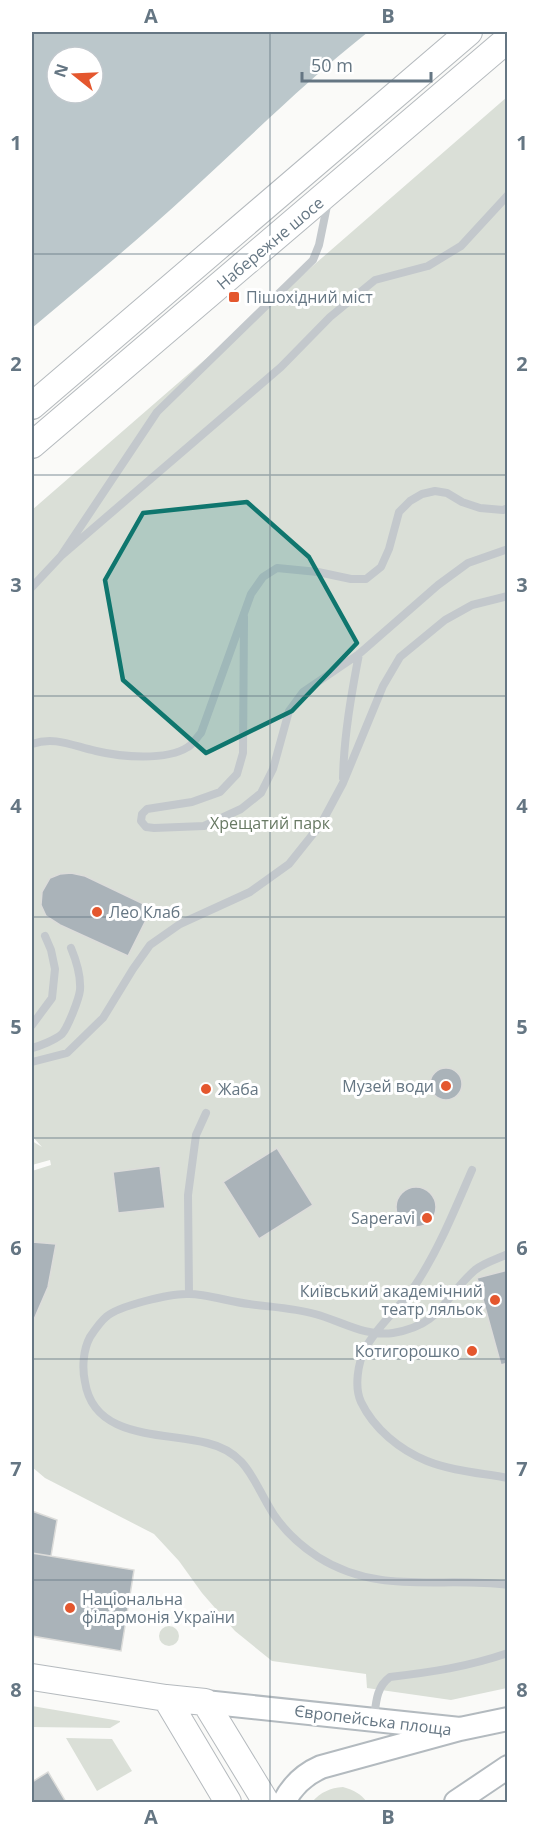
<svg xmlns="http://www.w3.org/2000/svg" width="539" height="1834" font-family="'Open Sans',sans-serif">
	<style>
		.green { fill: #dadfd7 }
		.water { fill: #bbc7cb; fill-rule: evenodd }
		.building { fill: #aab3b9; stroke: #dcdcda; stroke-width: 1.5 }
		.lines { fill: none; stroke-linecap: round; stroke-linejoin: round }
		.secondary-casing { stroke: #b3babf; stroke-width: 26 }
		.primary-casing { stroke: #b5babe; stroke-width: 28 }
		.lane { stroke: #c3c8cc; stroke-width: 8 }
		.secondary { stroke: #fff; stroke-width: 22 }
		.primary { stroke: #fff; stroke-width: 26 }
		.marked { fill: #0f766e; fill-opacity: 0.2; stroke: #0f766e; stroke-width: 4.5; stroke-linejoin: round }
		.grid { fill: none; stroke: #657683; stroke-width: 1.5; stroke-opacity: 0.55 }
		.poi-dot { fill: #e4572e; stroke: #fff; stroke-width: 2 }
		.labels { text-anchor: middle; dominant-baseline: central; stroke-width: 6; stroke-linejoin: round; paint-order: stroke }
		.street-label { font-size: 16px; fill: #657683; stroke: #fff }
		.poi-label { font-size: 16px; fill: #657683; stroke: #fff; text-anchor: start }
		.park-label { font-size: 16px; fill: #687a64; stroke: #fff }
		.neatline { fill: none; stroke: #657683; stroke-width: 2 }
		.grid-label { font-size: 20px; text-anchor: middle; font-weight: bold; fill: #657683 }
	</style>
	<rect width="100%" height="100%" fill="#fafaf8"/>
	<!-- green -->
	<path class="green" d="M507,97v1591l-56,12 -84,-12 -1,-14 -94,-13 -37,-30 -33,-38 -23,-32 -25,-27 -109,-56 -13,-11v-143l16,-37 7,-42 -22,-3 1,-37 -2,-34 19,-6 -1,-5 -18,5v-24l10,6 -10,-11v-626z
		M159 1636a10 10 0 1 1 20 0a10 10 0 1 1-20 0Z
		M32,1706l88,15v1l-10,6 -78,-1z
		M66,1738l46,1 20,32 -35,20z
		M343,1787c11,3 18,7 24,15h-55c9,-10 18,-14 31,-15z"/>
	<!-- water -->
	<path class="water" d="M32,32h336c-62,49 -118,105 -177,159 -51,47 -105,92 -159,137zM57,57h36v36h-36z"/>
	<!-- building -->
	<path class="building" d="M71,873l14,3 67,32 -24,48 -68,-31 -14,-9 -5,-11 1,-13 8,-14 10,-4z
		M430 1084a16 16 0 1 1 32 0a16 16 0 1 1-32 0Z
		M277,1148l36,57 -54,34 -36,-57z
		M160,1166l5,42 -47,5 -5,-41z
		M32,1185l2,20 -1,37 23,2 -8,43 -16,37z
		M396 1207a20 20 0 1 1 40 0a20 20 0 1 1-40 0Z
		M508,1270v93l-7,2 -24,-87z
		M32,1511l25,9 -6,36 -19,-3z
		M32,1553l102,17 -13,81 -89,-15z
		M48,1772l18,30h-34v-20z"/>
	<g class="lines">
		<!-- secondary casing -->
		<g class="secondary-casing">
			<path id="secondary" d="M205,1702l255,27
				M284,1802c8,-16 21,-28 37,-35l139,-38 48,-10
				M456,1802l52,-35"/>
		</g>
		<!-- primary casing -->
		<g class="primary-casing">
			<path id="primary" d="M32,406l437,-374
				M32,445l476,-406
				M32,1677l134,21 39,4 61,100
				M166,1698l62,104"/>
		</g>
		<!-- lane -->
		<path class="lane" d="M61,556l220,-189 49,-50 45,-37 53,-14 33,-20 47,-51
			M32,587l29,-31 96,-144 156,-152 6,-15 9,-44
			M244,617l-1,136 -6,21 -17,18 -28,10 -45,7 -5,5 -1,7 5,6 8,1 50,-2 37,-17 20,-16 12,-24 16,-58 14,-19 56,-38 79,-69 30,-22 40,-14
			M32,744c23,-8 41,2 64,7 25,6 70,10 92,-4 5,-3 9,-10 13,-14l50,-139 12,-17 14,-9 41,4 33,7h15l15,-12 8,-18 10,-37 11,-11 12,-7 13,-3 12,2 15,9 18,6 23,2 5,-2
			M343,778c1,-42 8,-82 16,-124
			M32,1025l20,-27 3,-29 -4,-19 -6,-14
			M32,1048c8,-2 23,-8 30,-14 6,-7 17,-35 18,-44 1,-14 -4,-30 -9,-42
			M32,1062l35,-9 36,-35 30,-49 17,-24 30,-21 70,-32 39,-28 32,-40 22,-41 40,-97 17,-29 45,-37 27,-15 36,-9
			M472,1170c-17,39 -33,79 -56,114 -15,23 -38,40 -51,65 -7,14 -11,38 -4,53 13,27 39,48 66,59 25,10 54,12 81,17
			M508,1254c-11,5 -24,9 -33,16 -32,28 -33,55 -82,63 -28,4 -52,-12 -78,-19 -21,-6 -45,-7 -66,-10 -19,-2 -42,-10 -60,-10 -18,-1 -71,12 -83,23 -6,5 -12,14 -16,20 -7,13 -8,31 -5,45 9,58 79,50 122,61 42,10 46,40 67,72 11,16 27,31 44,42 61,39 124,19 190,28
			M189,1294l-1,-99 8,-60 10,-22
			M374,1719c2,-16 2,-32 16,-42 42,-5 77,-10 118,-24"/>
		<!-- secondary -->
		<use href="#secondary" class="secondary"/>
		<!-- primary -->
		<use href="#primary" class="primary"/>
	</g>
	<!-- marked area -->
	<path class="marked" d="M247,502l62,55 48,86 -65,68 -86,42 -83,-73 -18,-100 38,-67z"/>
	<!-- grid -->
	<path class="grid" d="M270,32v1770M32,254h476M32,475h476M32,696h476M32,917h476M32,1138h476M32,1359h476M32,1580h476"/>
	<!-- markers -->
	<g class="poi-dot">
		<rect x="228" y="291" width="12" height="12" rx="3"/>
		<circle cx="97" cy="912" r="6"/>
		<circle cx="446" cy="1086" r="6"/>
		<circle cx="206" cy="1089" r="6"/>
		<circle cx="427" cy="1218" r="6"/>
		<circle cx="495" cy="1300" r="6"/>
		<circle cx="472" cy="1351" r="6"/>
		<circle cx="70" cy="1608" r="6"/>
	</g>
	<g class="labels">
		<!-- street labels -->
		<g class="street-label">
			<text transform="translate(270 243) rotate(-40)">Набережне шосе</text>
			<text transform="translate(373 1720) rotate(7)">Європейська площа</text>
		</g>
		<!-- poi labels -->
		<g class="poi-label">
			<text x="246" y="297">Пішохідний міст</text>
			<text x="109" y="912">Лео Клаб</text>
			<text x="434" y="1086" text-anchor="end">Музей води</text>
			<text x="218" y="1089">Жаба</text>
			<text x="415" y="1218" text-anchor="end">Saperavi</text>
			<text x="483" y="1291" text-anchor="end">Київський академічний<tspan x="483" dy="18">театр ляльок</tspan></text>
			<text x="460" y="1351" text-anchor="end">Котигорошко</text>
			<text x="82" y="1599">Національна<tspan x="82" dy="18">філармонія України</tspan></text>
		</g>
		<!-- park labels -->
		<g class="park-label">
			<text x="270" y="823">Хрещатий парк</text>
		</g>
	</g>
	<!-- border -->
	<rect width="539" height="1834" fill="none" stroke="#ffffff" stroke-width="66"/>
	<!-- north arrow -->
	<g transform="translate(75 75) rotate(288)"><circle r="28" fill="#ffffff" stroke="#c1c8cd" stroke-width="1.5"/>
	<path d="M0-4.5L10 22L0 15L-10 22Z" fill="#e4572e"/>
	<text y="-9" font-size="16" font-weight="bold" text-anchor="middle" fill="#657683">N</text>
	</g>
	<!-- scale -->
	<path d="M302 72v9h129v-9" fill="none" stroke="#657683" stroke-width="3"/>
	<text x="311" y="72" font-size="18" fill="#657683" stroke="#ffffff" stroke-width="4.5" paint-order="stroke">50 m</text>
	<rect x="33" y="33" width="473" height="1768" class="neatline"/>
	<g class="grid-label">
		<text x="151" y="23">A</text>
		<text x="388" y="23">B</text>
		<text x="16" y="150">1</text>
		<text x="522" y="150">1</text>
		<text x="16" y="371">2</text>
		<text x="522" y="371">2</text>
		<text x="16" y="592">3</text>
		<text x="522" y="592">3</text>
		<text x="16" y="813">4</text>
		<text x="522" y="813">4</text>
		<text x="16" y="1034">5</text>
		<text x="522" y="1034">5</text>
		<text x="16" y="1255">6</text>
		<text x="522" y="1255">6</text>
		<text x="16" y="1476">7</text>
		<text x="522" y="1476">7</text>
		<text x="16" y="1697">8</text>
		<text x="522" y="1697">8</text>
		<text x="151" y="1824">A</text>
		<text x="388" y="1824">B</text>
	</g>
</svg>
